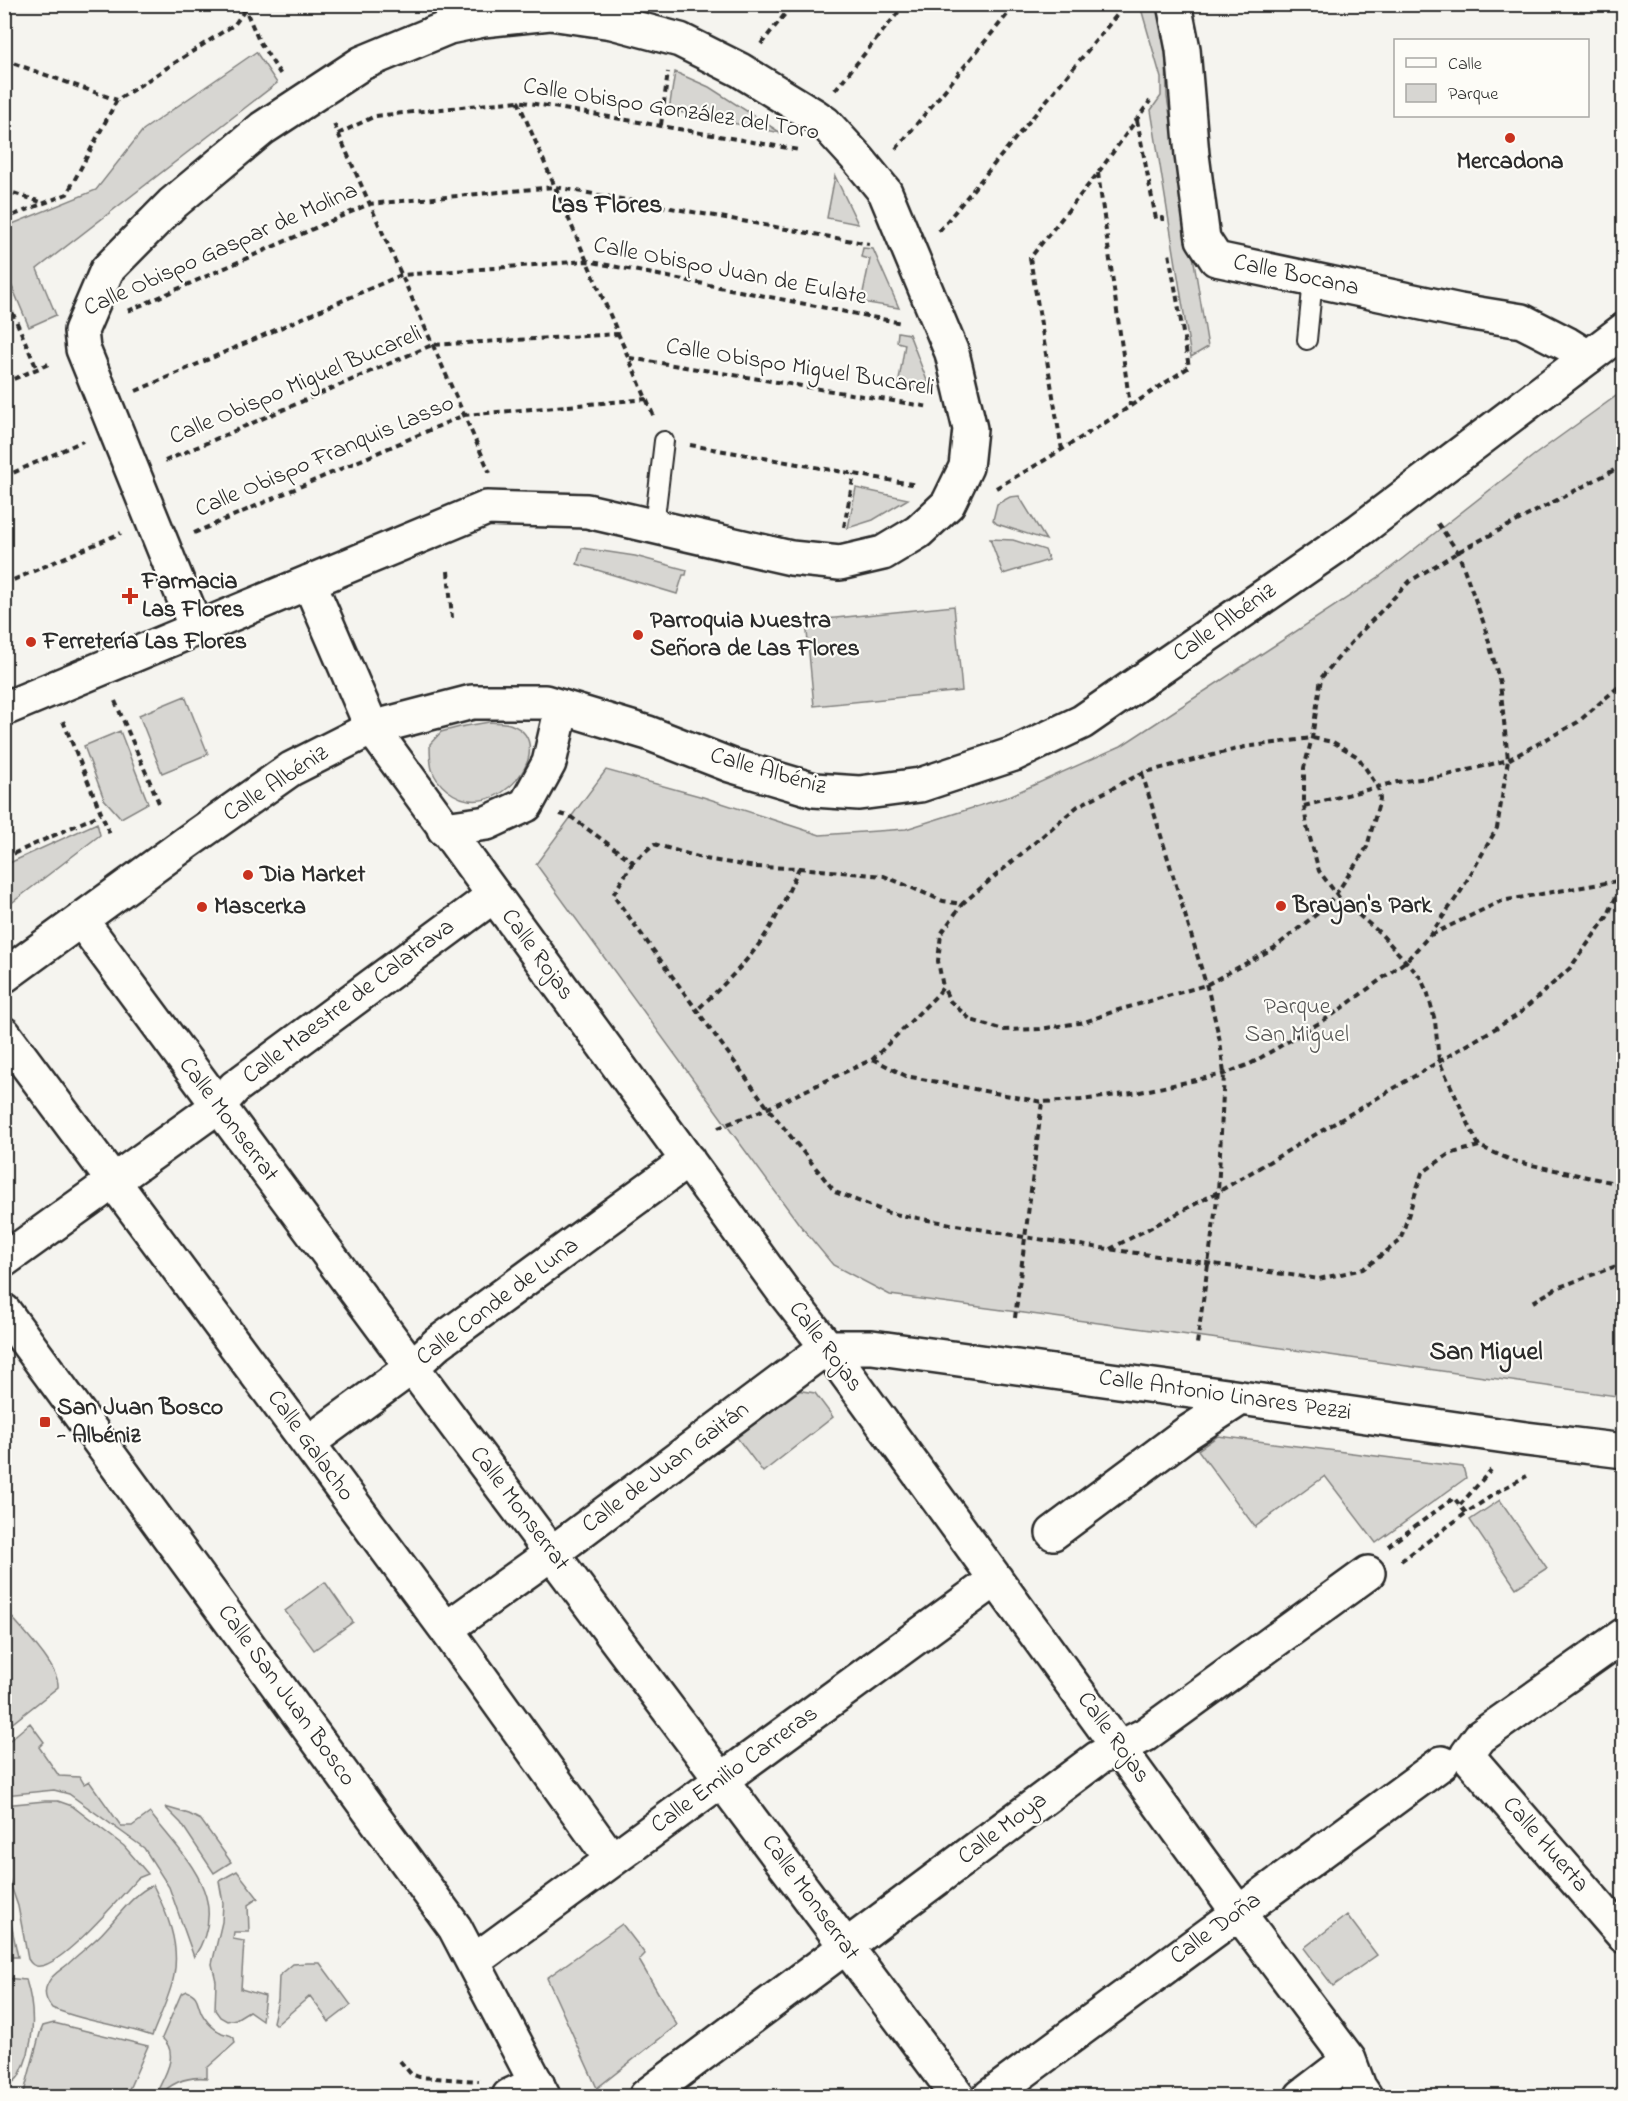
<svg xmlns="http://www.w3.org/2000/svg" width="1628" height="2101" font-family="'Indie Flower',sans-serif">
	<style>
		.green { fill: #d7d6d2; stroke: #81807e; stroke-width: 1.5 }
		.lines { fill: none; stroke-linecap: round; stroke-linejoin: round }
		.lane-casing { stroke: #2b2b2b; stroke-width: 22 }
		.street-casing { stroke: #2b2b2b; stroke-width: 38 }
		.secondary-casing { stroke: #2b2b2b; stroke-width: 38 }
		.path { stroke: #2b2b2b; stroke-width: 4; stroke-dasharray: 6 4.5; stroke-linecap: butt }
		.lane { stroke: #fdfcf7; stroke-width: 18 }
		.street { stroke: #fdfcf7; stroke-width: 33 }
		.secondary { stroke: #fdfcf7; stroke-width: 33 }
		.poi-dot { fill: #c8321e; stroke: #fdfcf7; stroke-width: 2 }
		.labels { text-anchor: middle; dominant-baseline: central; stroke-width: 4.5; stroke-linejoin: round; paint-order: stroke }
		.street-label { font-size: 24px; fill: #2b2b2b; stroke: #fdfcf7 }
		.poi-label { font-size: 24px; font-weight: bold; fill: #2b2b2b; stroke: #fdfcf7; text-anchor: start }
		.park-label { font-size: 24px; fill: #565655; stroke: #fdfcf7 }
		.neighbourhood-label { font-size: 26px; font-weight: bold; fill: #2b2b2b; stroke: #fdfcf7 }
	</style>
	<rect width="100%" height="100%" fill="#f5f4ef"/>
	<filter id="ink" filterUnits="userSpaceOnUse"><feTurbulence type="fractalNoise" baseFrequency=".0167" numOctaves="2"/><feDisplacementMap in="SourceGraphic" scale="12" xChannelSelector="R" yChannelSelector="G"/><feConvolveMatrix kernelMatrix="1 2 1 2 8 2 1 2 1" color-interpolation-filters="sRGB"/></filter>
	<g filter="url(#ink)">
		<!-- green -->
		<path class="green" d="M1140,5h17l2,6 7,46 1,40 41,250 -17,10 -40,-247 10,-14v-18z
			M256,52l21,31 -240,186 19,46 -27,12 -24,-57v-43l91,-37 47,-60z
			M675,72l34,15 72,46 -112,-23z
			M835,176l23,48 -31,-6z
			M863,248l10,1 26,59 -38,-6 9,-43 -9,-2z
			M898,332l11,2 22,57 -33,-5 7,-42 -8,-2z
			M1623,391v1006l-412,-59 -321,-43 -57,-30 -34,-41 -66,-90 -197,-270 70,-94 97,27 117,38 86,-6 101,-32 114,-51 258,-169 154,-121z
			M856,488l52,11 -35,21 -25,8z
			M1019,496l27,44 -49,-16 -4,-4 4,-16 13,-7z
			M990,539l23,1 32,10 4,10 -46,14z
			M582,548l53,8 52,14 -1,5h-3l-6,19 -100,-30z
			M954,606l8,85 -148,15 -8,-85z
			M185,696l23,58 -46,19 -23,-58z
			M489,722c7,1 17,0 23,3 49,19 -15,105 -65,65 -17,-14 -17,-25 -17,-46l11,-12 19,-5z
			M120,731l28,72 -27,15 -17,-19 -20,-53z
			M97,823l3,12 -95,73v-43z
			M796,1390l19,3 18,24 -70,55 -28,-37z
			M1218,1436l245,31 3,11 -90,65 -51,-67 -70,51 -57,-77z
			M1500,1500l47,68 -31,20 -46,-68z
			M325,1582l28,40 -39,28 -29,-39z
			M4,1608c14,17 56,59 54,79l-53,42z
			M30,1723l14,19 -5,5 20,29 21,1 4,7 5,-3 32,45h11l18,-13c34,44 83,86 44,144l-25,-70 -25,-39 -75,-54 -15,-4 -49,5v-51z
			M45,1801h13l14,5 52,40 24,28 -10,4c-17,18 -75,87 -98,88 -6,1 -9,-2 -12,-7l-10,-53 -13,-37 -1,-64z
			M165,1807l24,7 12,6 30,42 -17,11 -33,-50z
			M237,1871l21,27 -10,7 1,27h-15l-1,7 11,2 -3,48 24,7 -3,24 -13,-9 -13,8 -9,2 -7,-4 -5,-7 1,-29 -4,-17 10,-42 1,-19 -4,-22z
			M153,1885c14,28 27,58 21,90 -3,19 -15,42 -22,61 -32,-12 -68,-14 -100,-28 -6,-7 -9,-16 -4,-25 4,-9 13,-13 20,-19 12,-12 27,-22 38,-35 15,-16 27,-35 47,-44z
			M5,1895l13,62h-13z
			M1347,1915l30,40 -44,31 -29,-38z
			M622,1924l23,30 -6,6 38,65 -80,63 -50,-110z
			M307,1963h13l31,42 -22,17 -19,-26 -34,29 -3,-3 5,-22 1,-24 14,-12z
			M5,1978l21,2c10,31 9,66 -7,96 -3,5 -10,9 -14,12z
			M187,1991c14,5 9,15 17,26 4,6 11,13 18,16 5,2 8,1 12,5l1,5 -28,25v10c-19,-2 -35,4 -48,18h-4c8,-18 26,-42 7,-58l19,-44z
			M54,2023l94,23 -22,50h-103l17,-63 3,-7z"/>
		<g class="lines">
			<!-- lane casing -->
			<g class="lane-casing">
				<path id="lane" d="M1307,340l6,-60
					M654,526l10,-85"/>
			</g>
			<!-- street casing -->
			<g class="street-casing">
				<path id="street" d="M1174,4l9,45 9,106 11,84 13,20 244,52 62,10 45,23 21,13
					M309,582l63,146 411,563 44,56 411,565 111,148 10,27 6,9
					M4,709l483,-201 100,3 204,47 49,5 43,-10 35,-21 30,-28 18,-37 4,-38 -18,-76 -67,-161 -27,-33 -33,-36 -10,-7 -75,-46 -60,-30 -68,-18 -62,-9 -67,7 -34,7 -87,36 -99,65 -91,76 -65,66 -26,61 2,18 113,279
					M444,829l43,-6 39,-18 23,-42 13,-56
					M81,920l331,447 546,729
					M4,1034l442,595 166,231
					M4,1260l214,-154 17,-19 258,-191
					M308,1443l104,-76 26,-24 250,-183
					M1053,1533l134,-100 54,-35
					M446,1629l106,-76 275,-206h45l369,51 285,41 98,12
					M1624,1635l-144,102 -13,18 157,181
					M474,1961l522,-382
					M509,2096l28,-13
					M646,2096l452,-338 47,-23 223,-162
					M990,2096l452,-333
					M1302,2096l47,-36"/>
			</g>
			<!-- secondary casing -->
			<g class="secondary-casing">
				<path id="secondary" d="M4,976l182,-133 105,-74 81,-41 100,-26h73l103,31 82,32 84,25 45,3 61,-8 94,-31 68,-32 278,-192 264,-200
					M4,1311l451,617 88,168"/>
			</g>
			<!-- path -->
			<path class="path" d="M243,4l16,37 22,34
				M761,44l32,-40
				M4,60l113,40
				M835,90l70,-86
				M518,101l136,316
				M1137,120l19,99 7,-1v4
				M334,124l156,349
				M661,125l7,-53
				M338,134l37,-18 143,-15 281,49
				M896,149l120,-145
				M1098,173l32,233
				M4,190l40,13
				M4,219l63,-25 50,-94 118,-76 14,-20
				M939,231l187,-227
				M4,293l33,76
				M128,311l241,-107 186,-17 314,57
				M630,358l300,49
				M4,383l47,-20
				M136,391l265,-116 186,-14 315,62
				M690,445l227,40
				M1062,450l-32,-192 68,-85 52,-72
				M165,461l267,-116 186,-11
				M4,477l79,-36
				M996,488l49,-28 69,-43 75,-50 -20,-114
				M844,527l10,-53
				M194,533l270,-118 183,-16
				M448,571l4,47
				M4,584l117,-51
				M115,701l44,102
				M63,721l48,116
				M1142,773l67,221 11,47 4,33 -6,118 -21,152
				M1304,806l93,-24 47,-6 64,-16 70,-38 46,-40
				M560,814l11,3 62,45 21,-18 51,15 51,8 43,1c-8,17 -15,35 -24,51 -19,35 -49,64 -78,91
				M4,858l97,-44
				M633,862l-20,33 155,213 67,84 54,21 135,24 295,42 44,-10 37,-28 22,-68 27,-19 30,-8 34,15 107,23
				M799,868l85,8 59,25 19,3 116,-98 64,-33 103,-26 67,-9 21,4 25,15 20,30 2,12 -13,48 -31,47 -13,15 -49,39 -68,37 -91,26 -30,11 -45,7 -37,1 -32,-10 -21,-19 -7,-14
				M1431,935l70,-34 122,-21
				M873,1059l33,17 136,26 39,-2 59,-8 84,-18 26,-10 81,-48 75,-55 24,-26 31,-44 36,-63 11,-68 -8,-77 -16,-59 -26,-72 -22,-31
				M718,1128l50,-20 105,-49 65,-65 5,-7 -5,-26 3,-27 21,-30
				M1479,1146l-40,-85 -4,-40 -7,-27 -8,-17 -40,-44 -39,-33 -22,-29 -12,-44 -3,-21v-38l8,-30 9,-60 35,-41 54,-56 48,-29 166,-87
				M1624,1172c-3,10 -6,20 0,30
				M1110,1249l108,-57 300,-177 52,-47 37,-51 17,-38
				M1533,1302l24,-14 67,-25
				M1015,1318l27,-216
				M1460,1505l31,-35
				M1388,1546l66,-48 12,15 36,-24 25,-13
				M1401,1561l65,-48
				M400,2061l11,13 8,3 60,4"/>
			<!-- lane -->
			<use href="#lane" class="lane"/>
			<!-- street -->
			<use href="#street" class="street"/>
			<!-- secondary -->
			<use href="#secondary" class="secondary"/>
		</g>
	</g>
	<!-- markers -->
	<g class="poi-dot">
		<circle cx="1510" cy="138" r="6"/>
		<path d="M127 587h6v6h6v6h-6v6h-6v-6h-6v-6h6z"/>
		<circle cx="638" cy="635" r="6"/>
		<circle cx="31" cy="642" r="6"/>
		<circle cx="248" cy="875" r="6"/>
		<circle cx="1281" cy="906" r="6"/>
		<circle cx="202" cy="907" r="6"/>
		<rect x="39" y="1416" width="12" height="12" rx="3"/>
	</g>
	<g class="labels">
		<!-- street labels -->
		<g class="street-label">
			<text transform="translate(671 110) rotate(9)">Calle Obispo González del Toro</text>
			<text transform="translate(221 250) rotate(-24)">Calle Obispo Gaspar de Molina</text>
			<text transform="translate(730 272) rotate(11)">Calle Obispo Juan de Eulate</text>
			<text transform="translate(1296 276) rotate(12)">Calle Bocana</text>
			<text transform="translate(800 368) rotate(9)">Calle Obispo Miguel Bucareli</text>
			<text transform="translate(296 386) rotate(-23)">Calle Obispo Miguel Bucareli</text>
			<text transform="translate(325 457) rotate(-23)">Calle Obispo Franquis Lasso</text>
			<text transform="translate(1225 623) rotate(-35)">Calle Albéniz</text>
			<text transform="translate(768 772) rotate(16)">Calle Albéniz</text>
			<text transform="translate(276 784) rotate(-33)">Calle Albéniz</text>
			<text transform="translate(537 955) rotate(54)">Calle Rojas</text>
			<text transform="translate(349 1002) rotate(-37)">Calle Maestre de Calatrava</text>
			<text transform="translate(228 1120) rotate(53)">Calle Monserrat</text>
			<text transform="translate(498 1302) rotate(-37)">Calle Conde de Luna</text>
			<text transform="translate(825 1347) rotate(53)">Calle Rojas</text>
			<text transform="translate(1225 1396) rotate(8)">Calle Antonio Linares Pezzi</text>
			<text transform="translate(310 1446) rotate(54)">Calle Galacho</text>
			<text transform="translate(666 1468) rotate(-37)">Calle de Juan Gaitán</text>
			<text transform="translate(519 1509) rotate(53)">Calle Monserrat</text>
			<text transform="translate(286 1696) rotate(54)">Calle San Juan Bosco</text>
			<text transform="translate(1113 1738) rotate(54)">Calle Rojas</text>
			<text transform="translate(735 1770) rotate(-36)">Calle Emilio Carreras</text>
			<text transform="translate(1003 1829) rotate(-37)">Calle Moya</text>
			<text transform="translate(1545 1845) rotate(49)">Calle Huerta</text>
			<text transform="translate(810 1898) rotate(54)">Calle Monserrat</text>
			<text transform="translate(1216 1929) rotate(-36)">Calle Doña</text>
		</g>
		<!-- poi labels -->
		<g class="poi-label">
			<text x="1510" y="162" text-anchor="middle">Mercadona</text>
			<text x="142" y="582">Farmacia<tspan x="142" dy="28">Las Flores</tspan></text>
			<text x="650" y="621">Parroquia Nuestra<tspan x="650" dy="28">Señora de Las Flores</tspan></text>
			<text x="43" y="642">Ferretería Las Flores</text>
			<text x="260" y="875">Dia Market</text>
			<text x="1293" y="906">Brayan's Park</text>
			<text x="214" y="907">Mascerka</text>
			<text x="57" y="1408">San Juan Bosco<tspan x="57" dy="28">- Albéniz</tspan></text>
		</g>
		<!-- park labels -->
		<g class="park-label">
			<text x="1297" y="1007">Parque<tspan x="1297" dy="28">San Miguel</tspan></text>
		</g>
		<!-- neighbourhood labels -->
		<g class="neighbourhood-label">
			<text x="607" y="206">Las Flores</text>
			<text x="1486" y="1353">San Miguel</text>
		</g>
	</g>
	<!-- margin -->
	<rect width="1628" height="2101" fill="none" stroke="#fdfcf7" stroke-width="24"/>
	<rect x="12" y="12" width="1604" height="2077" fill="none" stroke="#2b2b2b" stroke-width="2" filter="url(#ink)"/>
	<!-- legend -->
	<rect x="1394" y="39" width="195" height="78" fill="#fdfcf7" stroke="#a9a8a5" stroke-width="1.5"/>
	<rect x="1406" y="58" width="30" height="9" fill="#fdfcf7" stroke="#a9a8a5" stroke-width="1.5"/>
	<text x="1448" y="69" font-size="18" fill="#2b2b2b">Calle</text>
	<rect x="1406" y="84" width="30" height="18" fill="#d7d6d2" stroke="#a9a8a5" stroke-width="1.5"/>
	<text x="1448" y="99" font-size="18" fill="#2b2b2b">Parque</text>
</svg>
